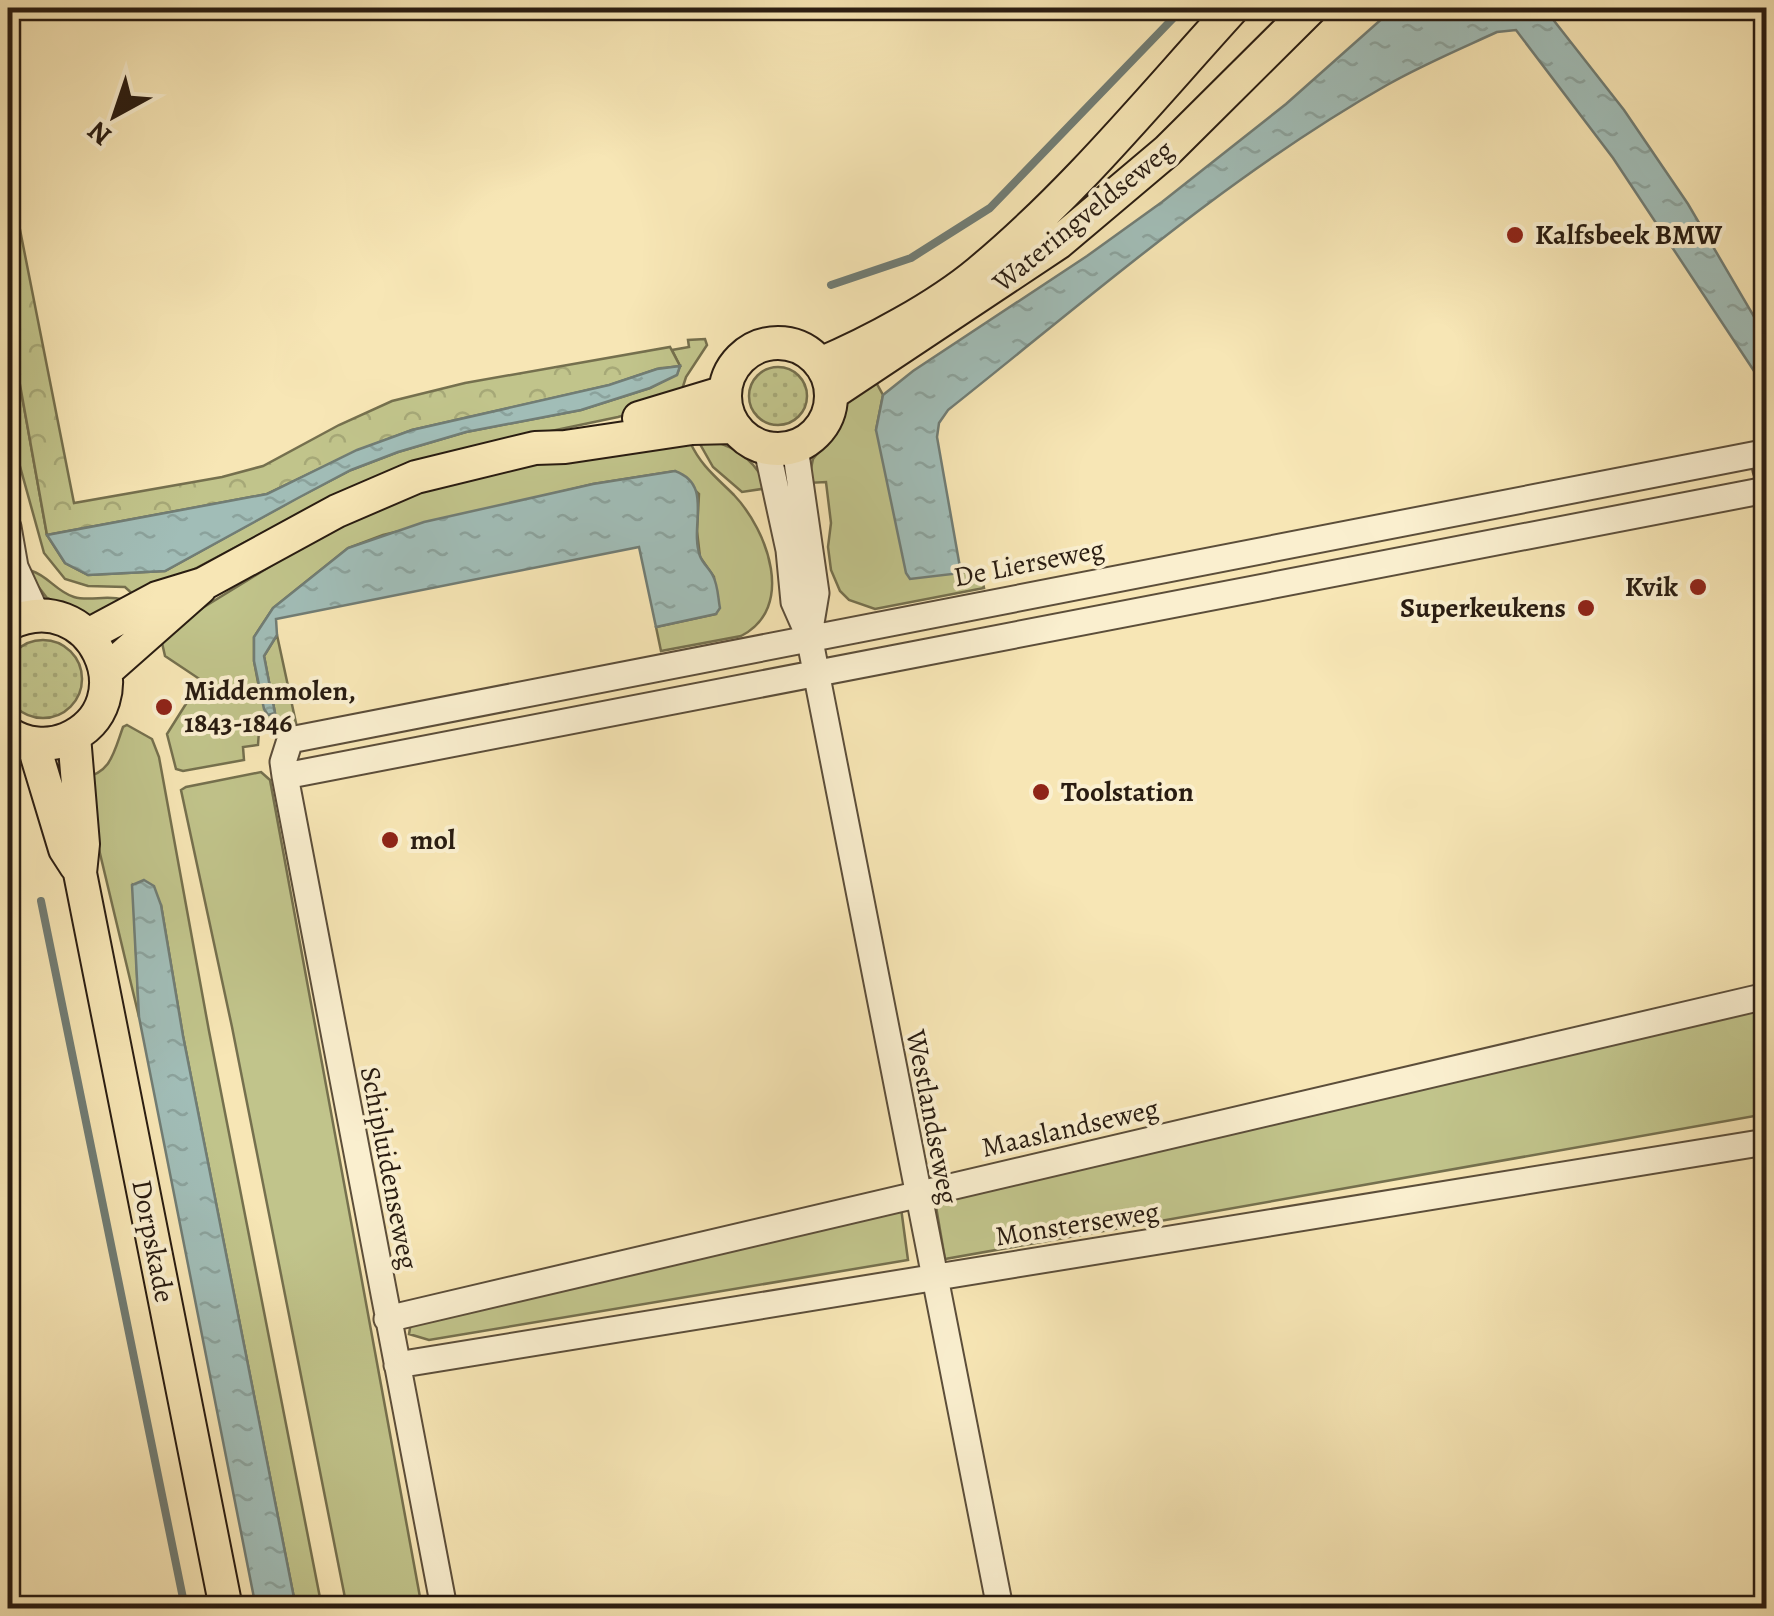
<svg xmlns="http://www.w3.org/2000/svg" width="1774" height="1616" font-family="Alegreya,serif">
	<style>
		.grass { fill: #c1c48b; stroke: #75704e; stroke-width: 2.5 }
		.forest { fill: url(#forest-crowns); stroke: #75704e; stroke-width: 2.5 }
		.park { fill: url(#park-dots); stroke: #75704e; stroke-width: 2.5 }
		.water { fill: url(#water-ripples); stroke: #717d75; stroke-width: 2.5 }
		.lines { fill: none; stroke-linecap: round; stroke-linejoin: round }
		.stream { stroke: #717d75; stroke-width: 8 }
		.minor-casing { stroke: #5c4e3a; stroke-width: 29 }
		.major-casing { stroke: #291c11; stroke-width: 36 }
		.minor { stroke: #faefcf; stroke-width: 25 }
		.major { stroke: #f7e6b5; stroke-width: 32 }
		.poi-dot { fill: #8f2418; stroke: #faefcf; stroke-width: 4 }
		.labels { text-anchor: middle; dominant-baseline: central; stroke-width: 8; stroke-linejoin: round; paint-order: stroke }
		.street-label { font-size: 28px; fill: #291c11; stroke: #faefcf }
		.poi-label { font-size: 28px; font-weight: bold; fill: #291c11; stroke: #faefcf; text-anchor: start }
	</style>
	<defs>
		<pattern id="forest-crowns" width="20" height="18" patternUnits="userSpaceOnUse" patternTransform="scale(2.5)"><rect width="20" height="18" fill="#c1c48b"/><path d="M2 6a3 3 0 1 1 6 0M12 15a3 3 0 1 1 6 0" fill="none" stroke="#a6a877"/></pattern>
		<pattern id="park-dots" width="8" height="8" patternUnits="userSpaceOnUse" patternTransform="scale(2.5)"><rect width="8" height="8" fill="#c1c48b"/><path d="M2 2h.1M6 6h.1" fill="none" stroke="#a6a877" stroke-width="1.8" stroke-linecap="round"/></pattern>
		<pattern id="water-ripples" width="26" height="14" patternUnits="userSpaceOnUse" patternTransform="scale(2.5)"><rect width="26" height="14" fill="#a1bdb7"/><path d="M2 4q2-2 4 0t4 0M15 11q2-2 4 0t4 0" fill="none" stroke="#8ba29c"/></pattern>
	</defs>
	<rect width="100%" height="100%" fill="#f7e6b5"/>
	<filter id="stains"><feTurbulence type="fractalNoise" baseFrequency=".002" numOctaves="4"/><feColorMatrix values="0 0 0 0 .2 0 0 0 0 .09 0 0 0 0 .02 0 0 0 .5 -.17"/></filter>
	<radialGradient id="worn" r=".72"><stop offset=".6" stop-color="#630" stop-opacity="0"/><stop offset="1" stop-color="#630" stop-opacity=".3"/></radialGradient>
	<!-- grass -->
	<path class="grass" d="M8,318l39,217 18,28 23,12 77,-4 132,-73 54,-28 47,-18 68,-20 115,-22 69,-22 27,-14 3,-8 -8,-16 17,-3 -1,-7 17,-1 2,6 -21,32 -7,22 -61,18 -105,22 -130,35 -75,35 -170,90 -13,-12 -37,-1 -23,-7 -21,-26 -36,-130z
		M872,375l11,20 -7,35 85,143 19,-5 4,20 -109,21 -26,-9 -9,-9 -9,-21 -3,-23 3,-24 -5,-41 -18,1 5,-24 19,-24 15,-37z
		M696,437c36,7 56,18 72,51l-26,4 -29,-25z
		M690,442c11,24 26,35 44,53 34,36 62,113 7,141l-80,15 -5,-24 60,-13 -2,-37 -14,-20 -3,-26 2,-37 -24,-23 -82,13 -210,51 -35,13 -75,60 -19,29v24l6,32 15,20 -11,-57 13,-21 19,88 -37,8 -1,14 -15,2 1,13 -61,11 -7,-2 -9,-35 34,-54 -36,-24 -5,-22 192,-118 51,-22 87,-23z
		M32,571c16,5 25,21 42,26 16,5 34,-3 49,3l-24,16 -16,-1 -36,-17 -20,-26z
		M127,725l25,14 7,18 50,274 113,577h-26l-113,-572 -22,-131 -28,-20 6,132 -57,-239c29,-4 32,-26 41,-51z
		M261,772l9,8 152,828h-75l-115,-581 -51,-237 5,-3z
		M1766,1007v107l-821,145 -11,-64z
		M899,1193l9,67 -479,80 -20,-6 3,-18z"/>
	<!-- forest -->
	<path class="forest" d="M8,169l66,334 148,-26 41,-11 76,-41 53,-24 73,-18 205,-36 10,19 -23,3 -47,16 -198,45 -55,21 -90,43 -220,41 -39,-217z"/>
	<!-- park -->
	<path class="park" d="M749 396a29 29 0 1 1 58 0a29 29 0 1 1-58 0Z
		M4 679a39 39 0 1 1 78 0a39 39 0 1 1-78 0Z"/>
	<!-- water -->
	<path class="water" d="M1394,8h150l80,102 64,94 78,133v52l-153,-231 -97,-128 -19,2c-37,17 -75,33 -110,53 -157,89 -299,214 -439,325l-9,13 -2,14 24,136 -51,6 -4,-6 -30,-143 7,-35 30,-24 174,-115 75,-54 124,-98z
		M680,366l-3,9 -27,13 -69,22 -115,22 -68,20 -47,18 -53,28 -133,73 -77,4 -23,-12 -18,-28 220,-41 90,-44 55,-20 197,-45 48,-16z
		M675,471c39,14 14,55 25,85 3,8 10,13 13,20 5,9 5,22 7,32l-4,6 -60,13 -17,-80 -363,72 1,16 -13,21 11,57 -7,2 -4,-6 -10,-48v-24l19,-29 75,-60 76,-26 169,-38z
		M144,880l10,6 7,19 22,131 113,572h-40l-117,-591 -7,-132z"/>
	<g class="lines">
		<!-- stream -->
		<path class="stream" d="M831,285l80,-27 79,-50 193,-200
			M41,901l144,707"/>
		<!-- minor casing -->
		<g class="minor-casing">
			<path id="minor" d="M795,447l21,146 -7,42
				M767,449l22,101 5,52 15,34 191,972
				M8,527l7,40 22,48
				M285,776l1481,-286
				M387,1319l1379,-323
				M397,1365l1369,-223
				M444,1608l-159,-832 -2,-14 7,-22 1473,-287 3,17"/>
		</g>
		<!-- major casing -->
		<g class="major-casing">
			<path id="major" d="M725 396a53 53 0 1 1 106 0a53 53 0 1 1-106 0Z
				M820,364c50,-21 117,-57 159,-92 94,-78 172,-174 254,-264
				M831,394l227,-151 109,-92 144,-143
				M639,418l86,-26
				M8,624c84,-41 139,80 59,115 -19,8 -42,6 -59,-6
				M88,635l69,-37 46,-14 134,-73 79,-34 119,-29 30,-1 127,-19 43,-1
				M106,671l94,-83
				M74,736l9,108 -3,29 146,735
				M33,743l32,106 11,17"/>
		</g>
		<!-- minor -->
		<use href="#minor" class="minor"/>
		<!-- major -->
		<use href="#major" class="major"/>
	</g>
	<!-- markers -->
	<g class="poi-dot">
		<circle cx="1515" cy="235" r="10"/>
		<circle cx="1698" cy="587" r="10"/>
		<circle cx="1586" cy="608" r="10"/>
		<circle cx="164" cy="707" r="10"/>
		<circle cx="1041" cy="792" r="10"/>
		<circle cx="390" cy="840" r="10"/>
	</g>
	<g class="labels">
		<!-- street labels -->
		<g class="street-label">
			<text transform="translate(1083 216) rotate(-39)">Wateringveldseweg</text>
			<text transform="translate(1029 563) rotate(-11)">De Lierseweg</text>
			<text transform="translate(932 1117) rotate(79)">Westlandseweg</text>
			<text transform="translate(1070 1128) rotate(-13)">Maaslandseweg</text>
			<text transform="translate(389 1168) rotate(79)">Schipluidenseweg</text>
			<text transform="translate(1077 1224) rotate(-9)">Monsterseweg</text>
			<text transform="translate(153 1241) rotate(79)">Dorpskade</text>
		</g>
		<!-- poi labels -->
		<g class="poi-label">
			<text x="1535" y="235">Kalfsbeek BMW</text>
			<text x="1678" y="587" text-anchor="end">Kvik</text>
			<text x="1566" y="608" text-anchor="end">Superkeukens</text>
			<text x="184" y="691">Middenmolen,<tspan x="184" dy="32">1843-1846</tspan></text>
			<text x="1061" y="792">Toolstation</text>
			<text x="410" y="840">mol</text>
		</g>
	</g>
	<!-- margin -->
	<rect width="1774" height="1616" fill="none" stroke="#f7e6b5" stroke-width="40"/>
	<rect x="10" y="10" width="1754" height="1596" fill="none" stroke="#291c11" stroke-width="5"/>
	<rect x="20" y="20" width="1734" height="1576" fill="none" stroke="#291c11" stroke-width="2.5"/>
	<!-- north arrow -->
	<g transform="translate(115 115) rotate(220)" stroke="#faefcf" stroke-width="8" paint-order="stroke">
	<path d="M0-8L18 38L0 25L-18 38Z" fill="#291c11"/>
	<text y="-15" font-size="28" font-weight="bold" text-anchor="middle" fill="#291c11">N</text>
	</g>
	<rect width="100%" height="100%" filter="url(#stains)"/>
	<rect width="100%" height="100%" fill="url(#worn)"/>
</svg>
